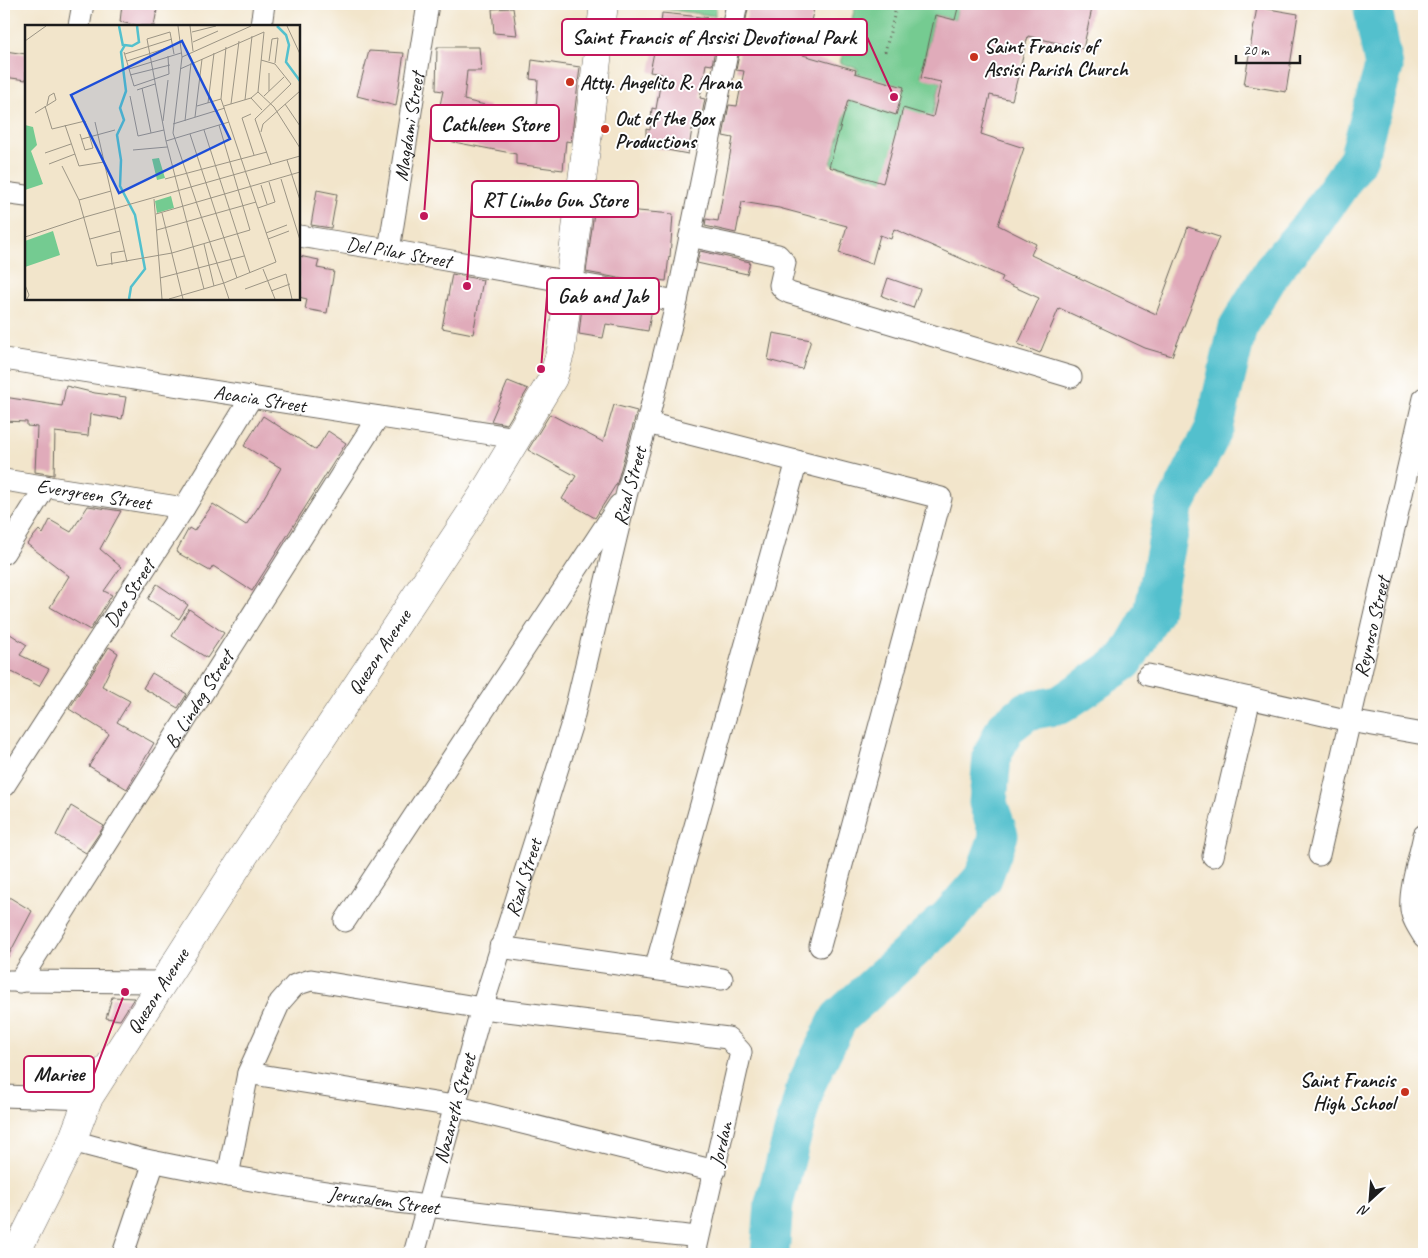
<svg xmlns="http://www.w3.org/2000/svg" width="1428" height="1258" font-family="Caveat,sans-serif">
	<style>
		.green { fill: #74cb91; stroke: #487456 }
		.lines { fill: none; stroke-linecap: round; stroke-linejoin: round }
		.river { stroke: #53c0cd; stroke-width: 39 }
		.building { fill: #e0abba }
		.minor-casing { stroke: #676259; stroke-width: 23 }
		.tertiary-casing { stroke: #676259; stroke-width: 29 }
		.path { stroke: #676259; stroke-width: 3; stroke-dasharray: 1 4; stroke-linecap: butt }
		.minor { stroke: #fff; stroke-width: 21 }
		.tertiary { stroke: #fff; stroke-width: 28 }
		.poi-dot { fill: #c8321e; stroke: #fff; stroke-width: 2 }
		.labels { text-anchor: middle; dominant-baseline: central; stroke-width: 4; stroke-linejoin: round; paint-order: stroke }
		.poi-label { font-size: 20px; font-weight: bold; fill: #1c1c1c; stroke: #fff; text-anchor: start }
		.street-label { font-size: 20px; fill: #1c1c1c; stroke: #fff }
		.inset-river { fill: none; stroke: #53c0cd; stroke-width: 2.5 }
		.inset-road { fill: none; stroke: #9c9585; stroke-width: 1 }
		.view { fill: #1d4ed8; fill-opacity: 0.15; stroke: #1d4ed8; stroke-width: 2.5 }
		.inset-edge { fill: none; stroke: #1c1c1c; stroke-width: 2.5 }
		.leader { fill: none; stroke: #c2185b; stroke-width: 2 }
		.callout-dot { fill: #c2185b; stroke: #fff; stroke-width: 2 }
		.callout { fill: #fff; stroke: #c2185b; stroke-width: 2 }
		.callout-label { font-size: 21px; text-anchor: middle; font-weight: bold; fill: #1c1c1c }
	</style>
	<rect width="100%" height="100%" fill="#fff"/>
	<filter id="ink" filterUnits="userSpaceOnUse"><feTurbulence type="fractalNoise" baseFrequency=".02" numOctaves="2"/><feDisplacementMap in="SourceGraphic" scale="10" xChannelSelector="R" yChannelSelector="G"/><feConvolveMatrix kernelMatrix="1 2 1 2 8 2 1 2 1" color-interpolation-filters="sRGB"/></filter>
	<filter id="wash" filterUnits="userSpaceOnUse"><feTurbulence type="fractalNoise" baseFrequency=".0096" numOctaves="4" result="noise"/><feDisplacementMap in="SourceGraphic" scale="20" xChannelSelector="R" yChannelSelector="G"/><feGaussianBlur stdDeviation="1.12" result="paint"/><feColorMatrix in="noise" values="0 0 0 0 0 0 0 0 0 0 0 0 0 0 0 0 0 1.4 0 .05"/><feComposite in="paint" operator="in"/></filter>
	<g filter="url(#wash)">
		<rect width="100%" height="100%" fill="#f2e5cb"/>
		<!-- green -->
		<path class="green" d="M666,4h50l-1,12 -50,-7z
			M856,4h103l-4,16 -20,-5 -14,62 20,5 -28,108 -82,-26 27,-95 -18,-6z"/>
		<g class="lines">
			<!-- river -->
			<path class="river" d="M770,1254l4,-50 32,-119 33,-67 110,-101 34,-39 16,-43 -11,-32 4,-47 13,-28 22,-17 33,-6 65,-44 28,-48 21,-105 40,-79 24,-102 36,-59 39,-45 45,-64 26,-92 -12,-63"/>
		</g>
		<g id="blocks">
			<!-- building -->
			<path class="building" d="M122,4h36l-4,22h-15l-19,-4z
				M749,4h66l-12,51 53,15 -1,3 49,14 -8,28 -48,-15 -19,67 54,16 20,-75 30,9 8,-35 -20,-4 14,-63 20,5 4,-16h134l-10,45 -55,-13 -16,64 -22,-5 -9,39 43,14 -26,77 38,19 -5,11 125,59 32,-87 31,10 -47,119 -27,-8 -86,-40 -19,45 -22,-9 21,-46 -38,-17 2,-4 -109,-48 -3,10 -11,-4 -8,29 -33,-11 8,-27 -68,-18 -37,-6 -6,31 -31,-7 1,-7 12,2 15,-83 -10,-2 6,-31 8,1 7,-35 -8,-1z
				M1257,7l41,7 -12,78 -42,-7z
				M513,8l4,27 -23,-2 -2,-24z
				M662,13l59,6 -9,46 -6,-1 -6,34 5,1 -6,31 -7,-1 -4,25 -42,-8v-17l4,1 2,-22 4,1 6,-35 -12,-2 5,-25 4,1z
				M437,47h42l2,24h-14l-3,29 25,6 -3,12 42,16 1,-11 6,1 3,-44 -8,-1 2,-19 48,7 -9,75 -5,-1 -3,29 -47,-6v-10l-83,-16 10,-47 -7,-1z
				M5,51l21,3v26l-22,-3z
				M369,51l35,2 -8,53 -39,-10z
				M317,190l20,4 -6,34 -20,-3z
				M597,190l32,4 -3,16 47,4 -3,43 -1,-1 -3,25 -9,-1 -1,5 -70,-13z
				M700,251l50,11 -3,12 -50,-11z
				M299,256l20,4 -2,8 17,3 -7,42 -22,-4 2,-10 -8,-2z
				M452,274l31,6 -10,54 -31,-6z
				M888,278l32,11 -7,19 -31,-12z
				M583,297l69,12 -4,22 -42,-7 -3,14 -24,-4z
				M773,333l38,7 -9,29 -34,-9z
				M508,381l20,8 -21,35 -16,-3z
				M66,386l29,7 31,4 -4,22 -32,-5 -2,22 -33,-4 -1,43 -19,-3 2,-45 -10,-1v-4l-23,-1v-24l58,9z
				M614,405l23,6 -20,72 -22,35 -33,-19 14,-23 -48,-26 22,-36 53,28z
				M263,416l53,34 12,-19 18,12 -94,148 -39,-25 -3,5 -34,-19 13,-24 5,3 19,-27 33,21 13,-19 22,-38 -37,-22z
				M88,506l33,5 -21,38 21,18 -17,24 8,4 -22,35 -40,-23 19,-31 -42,-32 12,-14 4,4 7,-14 21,12z
				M157,584l31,21 -9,14 -31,-20z
				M189,609l35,24 -17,25 -35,-22z
				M4,630l23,15 -7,10 29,14 -10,17 -31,-16 -4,7z
				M109,647l9,6 -16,33 28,15 -13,21 37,21 -27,46 -38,-23 20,-32 -40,-25z
				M152,673l35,21 -9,14 -35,-20z
				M71,806l33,20 -18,27 -30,-18z
				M4,894l28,17 -28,53z
				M112,997l22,1 -14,22 -14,-2z"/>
		</g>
	</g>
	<g filter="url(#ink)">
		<use href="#blocks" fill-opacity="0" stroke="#676259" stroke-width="1"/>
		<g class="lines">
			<!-- minor casing -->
			<g class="minor-casing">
				<g id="minor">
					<path d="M79,26l4,-22"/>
					<path d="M261,26l3,-22"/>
					<path d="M4,193l22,3"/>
					<path id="s1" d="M299,236l90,14 288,51"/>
					<path d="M690,236l88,19 7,8 -5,22 4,5 6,3 281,84"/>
					<path id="s2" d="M389,250l39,-246"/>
					<path id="s3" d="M4,359l513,79"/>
					<path d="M647,423l294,75 -121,448"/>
					<path id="s4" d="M4,480l180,28"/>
					<path d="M4,553l42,-67"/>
					<path d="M1148,675l202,46 74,13"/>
					<path id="s5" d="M4,786l180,-278 67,-110"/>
					<path d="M1424,835c-4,21 -15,54 -13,74 1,10 8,20 13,28"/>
					<path id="s6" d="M1319,855l105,-457"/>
					<path d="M1213,856l37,-158"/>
					<path d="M345,921l274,-416"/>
					<path d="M500,947l222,32"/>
					<path d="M655,969l142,-508"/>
					<path d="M9,981l154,1"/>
					<path id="s7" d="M19,982l359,-565"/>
					<path d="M248,1073l206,33 261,65"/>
					<path d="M4,1096l84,3"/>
					<path id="s8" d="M72,1141c28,7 56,16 84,21 179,37 361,55 542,75"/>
					<path d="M228,1176l20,-103 32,-71 15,-17 16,-5 171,28 246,30 13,14 -46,202"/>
					<path d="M123,1254l31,-92"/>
					<path id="s9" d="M414,1254l68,-246 90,-285 55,-231 20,-69 30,-122 60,-297"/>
				</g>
			</g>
			<!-- tertiary casing -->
			<g class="tertiary-casing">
				<g id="tertiary">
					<path id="s10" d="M18,1254l2,-9 52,-104 16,-42 158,-246 236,-357 71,-118 8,-28 43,-346"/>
				</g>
			</g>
			<!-- path -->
			<path class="path" d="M885,52l12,-48"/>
			<!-- minor -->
			<use href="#minor" class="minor"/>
			<!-- tertiary -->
			<use href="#tertiary" class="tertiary"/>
		</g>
	</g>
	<!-- markers -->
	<g class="poi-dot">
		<circle cx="974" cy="57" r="5"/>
		<circle cx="570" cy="82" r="5"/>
		<circle cx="605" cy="129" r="5"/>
		<circle cx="1405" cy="1092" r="5"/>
	</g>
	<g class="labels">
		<!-- poi labels -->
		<g class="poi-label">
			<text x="984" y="46">Saint Francis of<tspan x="984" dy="23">Assisi Parish Church</tspan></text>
			<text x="580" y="82">Atty. Angelito R. Arana</text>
			<text x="615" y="118">Out of the Box<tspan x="615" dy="23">Productions</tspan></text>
			<text x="1395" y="1080" text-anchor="end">Saint Francis<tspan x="1395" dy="23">High School</tspan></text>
		</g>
		<!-- street labels -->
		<g class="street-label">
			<text stroke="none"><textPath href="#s2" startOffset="125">Magdami Street</textPath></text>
			<text stroke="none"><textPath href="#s1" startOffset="101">Del Pilar Street</textPath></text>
			<text stroke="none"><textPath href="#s3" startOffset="259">Acacia Street</textPath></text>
			<text stroke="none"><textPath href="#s9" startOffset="798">Rizal Street</textPath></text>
			<text stroke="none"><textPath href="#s4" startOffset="91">Evergreen Street</textPath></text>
			<text stroke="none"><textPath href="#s5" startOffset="230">Dao Street</textPath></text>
			<text stroke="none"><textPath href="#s6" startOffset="234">Reynoso Street</textPath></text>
			<text stroke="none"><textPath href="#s10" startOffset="704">Quezon Avenue</textPath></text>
			<text stroke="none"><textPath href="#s7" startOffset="335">B. Lindog Street</textPath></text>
			<text stroke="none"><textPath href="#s9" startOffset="392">Rizal Street</textPath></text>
			<text stroke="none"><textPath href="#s10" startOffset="299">Quezon Avenue</textPath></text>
			<text stroke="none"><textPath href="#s9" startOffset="151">Nazareth Street</textPath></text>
			<text transform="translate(721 1144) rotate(-77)">Jordan</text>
			<text stroke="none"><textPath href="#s8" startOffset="318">Jerusalem Street</textPath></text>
		</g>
	</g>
	<!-- overview -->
	<g transform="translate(25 25)">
		<rect width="275" height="275" fill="#f2e5cb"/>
		<path d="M0,100l8,2 4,18 -6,6 12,33 -18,6zM134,133l6,20 -8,2 -5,-21zM146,171l3,12 -17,5 -2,-12zM28,206l7,24 -35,12v-26z" fill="#74cb91"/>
		<path class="inset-river" d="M94,1l4,20M252,1l9,9 3,10 -3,17 14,19M104,274l2,-12 14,-18 -10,-54 -15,-29 1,-26 -4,-25 7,-15 -4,-12 6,-17 -5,-39 4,-7 7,1 7,-4 -2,-16"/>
		<path class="inset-road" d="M153,1l4,31 -9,76 56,166M165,1l3,25M262,1l13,28M167,7l24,-6M0,16l21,-15M168,17l25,-11M99,27l10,34 35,-12 -1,-18M100,29l47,-15M149,29l-4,-22 -23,7 19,102 38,148M157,32l69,-31M236,35l14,4 16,20 -36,35 16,46M102,36l46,-15M244,36l3,-22 6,-1 -3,25M104,44l52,-16M155,44l84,-37 -6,60M105,50l40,-10M117,63l9,45M112,65l18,-6M244,66v-18M233,67l16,15 26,41M105,71l8,40 26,-6M239,71l20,-19M226,73l11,12M220,75l7,-64M183,78l6,-50M206,79l8,-63M260,79l15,22M20,81l7,23 33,-8 8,27 -8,2 -5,-16M172,81l24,-7M199,81l27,-8 7,-6M10,88l21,-13 -2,-7 -5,3 -2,9M226,89l-9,4 12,37M170,92l7,-58M138,96l5,-41M160,96l6,-58M70,97l32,140M148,99l52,-16M40,100l14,41 25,-4M179,105l46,143M236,107l2,-8 37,-33M165,109l47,144M57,114l33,-9M141,116l63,-19M108,125l34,-3M20,128l26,-9M262,135l13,40M24,139l26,-10M37,141l17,34 18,66 75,-13 78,-23 -31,-105M140,154l102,-27M256,154l19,61M236,160l6,19M129,174l8,100M54,175l32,-9M233,183l17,-6 -6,-20M137,188l21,86M131,189l144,-42M132,205l99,-28M241,208l21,-8M0,212l60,-20 215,-61M65,214l30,-8M243,214l21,-8M179,219l10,42M87,240l-1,-12 13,-2M238,244l12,30M135,253l84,-22M0,260l4,10 -2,4M220,264l41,-15 6,25M246,266l19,-7M144,274l55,-16 52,-21 -55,-163 5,-52"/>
		<path class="view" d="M157,16l48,98 -111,54 -48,-98z"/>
		<rect width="275" height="275" class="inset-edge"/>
	</g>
	<!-- callouts -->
	<path class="leader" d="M894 97L867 37M424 216L431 123M467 286L472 199M541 369L547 296M125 992L94 1074"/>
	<g class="callout-dot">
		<circle cx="894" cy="97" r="5"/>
		<circle cx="424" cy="216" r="5"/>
		<circle cx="467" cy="286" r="5"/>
		<circle cx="541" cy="369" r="5"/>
		<circle cx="125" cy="992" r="5"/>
	</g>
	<g class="callout">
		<rect x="562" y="19" width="305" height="36" rx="5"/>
		<rect x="431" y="105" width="128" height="36" rx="5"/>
		<rect x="472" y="181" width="166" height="36" rx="5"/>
		<rect x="547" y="278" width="112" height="36" rx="5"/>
		<rect x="24" y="1056" width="70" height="36" rx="5"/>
	</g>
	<g class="callout-label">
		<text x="714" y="44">Saint Francis of Assisi Devotional Park</text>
		<text x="495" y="131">Cathleen Store</text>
		<text x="555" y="207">RT Limbo Gun Store</text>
		<text x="603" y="303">Gab and Jab</text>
		<text x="59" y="1081">Mariee</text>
	</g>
	<!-- margin -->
	<rect width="1428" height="1258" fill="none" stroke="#fff" stroke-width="20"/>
	<!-- north arrow -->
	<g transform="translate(1370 1200) rotate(206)" stroke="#ffffff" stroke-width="4" paint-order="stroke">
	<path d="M0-4L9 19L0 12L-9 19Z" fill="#1c1c1c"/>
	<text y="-8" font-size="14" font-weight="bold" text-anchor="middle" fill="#1c1c1c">N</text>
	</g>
	<!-- scale -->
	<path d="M1236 55v8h64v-8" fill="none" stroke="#1c1c1c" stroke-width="2.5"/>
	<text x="1243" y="55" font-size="15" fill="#1c1c1c" stroke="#ffffff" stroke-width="4" paint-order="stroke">20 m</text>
</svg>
